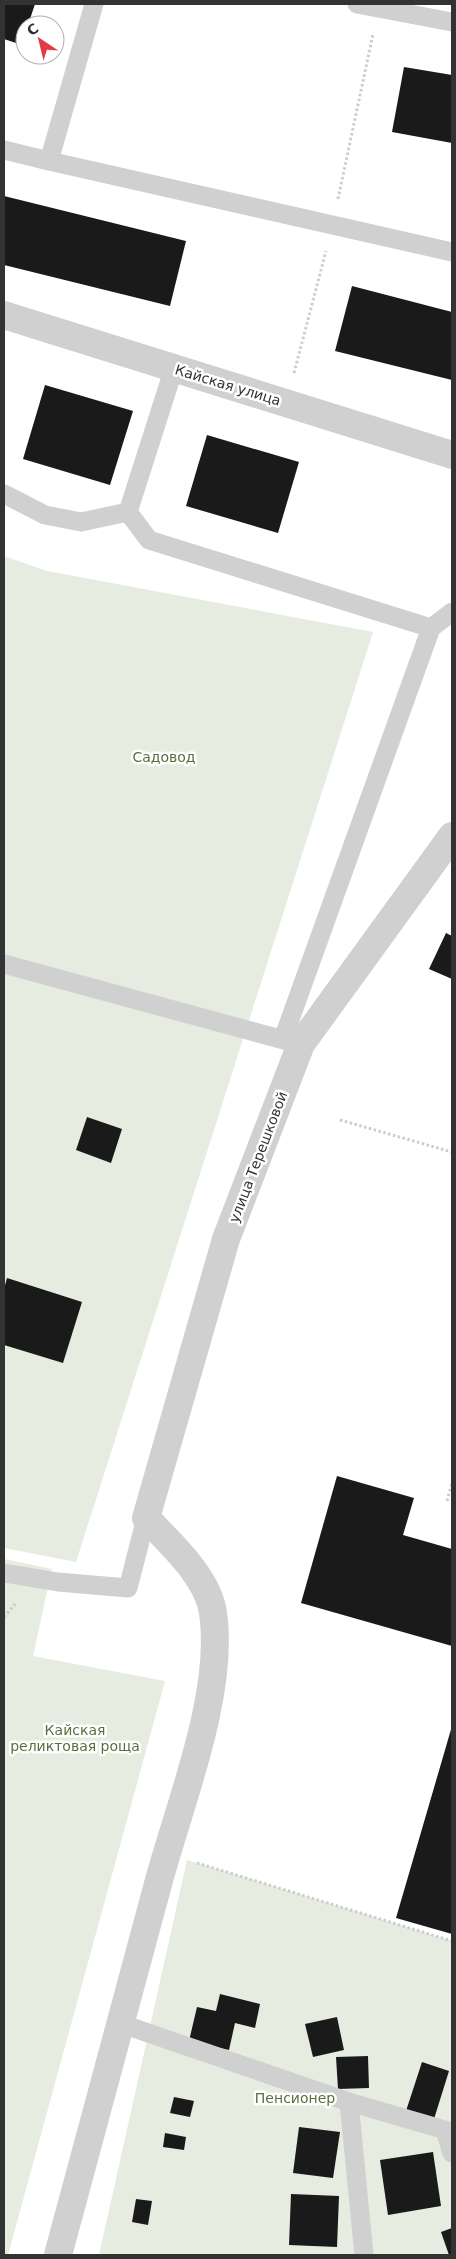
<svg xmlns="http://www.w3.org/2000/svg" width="456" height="2259" font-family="'DejaVu Sans',sans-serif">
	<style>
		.green { fill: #e6ecdf }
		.building { fill: #1a1a1a }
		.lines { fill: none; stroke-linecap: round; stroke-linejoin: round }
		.path { stroke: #cdcdcd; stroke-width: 3; stroke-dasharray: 2.5 2.5; stroke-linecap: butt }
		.lane { stroke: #d0d0d0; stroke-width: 19 }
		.street { stroke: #d0d0d0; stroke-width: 28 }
		.labels { text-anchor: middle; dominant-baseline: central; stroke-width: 5; stroke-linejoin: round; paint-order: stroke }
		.street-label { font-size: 14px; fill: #333; stroke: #fff }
		.park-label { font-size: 14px; fill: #56703f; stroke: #fff }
	</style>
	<rect width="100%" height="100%" fill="#fff"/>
	<!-- green -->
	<path class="green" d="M4,556l43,15 326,61 -297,930 -72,-14z
		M4,1559l48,10 -19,87 132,25 -157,574h-4z
		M187,1860l265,81v314h-353z"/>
	<!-- building -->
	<path class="building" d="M4,4h31l-7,21h-3l-3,20 -18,-6z
		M404,67l48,8v68l-60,-11z
		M4,196l182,45 -16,65 -166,-41z
		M352,286l100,26v68l-117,-29z
		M45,385l88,26 -23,74 -87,-26z
		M207,435l92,27 -21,71 -92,-27z
		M446,933l6,3v43l-23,-10z
		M87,1117l35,12 -11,34 -35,-13z
		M7,1278l75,24 -19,61 -59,-18v-56z
		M337,1476l77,22 -11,37 49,14v97l-151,-43z
		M452,1726v208l-56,-16z
		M220,1994l40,10 -5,24 -20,-5 -6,27 -40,-9 8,-34 19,4z
		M337,2017l7,33 -31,7 -8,-33z
		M368,2056l1,32 -31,1 -2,-32z
		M422,2062l27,9 -15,48 -28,-8z
		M174,2097l20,4 -4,16 -20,-4z
		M299,2127l41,5 -7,46 -40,-5z
		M165,2133l21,4 -2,13 -21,-3z
		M433,2152l8,54 -53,9 -8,-55z
		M291,2194l48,2 -2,51 -48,-2z
		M136,2199l16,2 -4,24 -16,-3z
		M452,2228v27h-3l-8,-23z"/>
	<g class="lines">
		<!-- path -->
		<path class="path" d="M338,199l35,-165
			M294,373l32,-122
			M340,1120l112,32
			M447,1501l5,-18
			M4,1617l12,-14
			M197,1863l255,78"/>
		<!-- lane -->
		<path class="lane" d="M94,4l-45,157 403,91
			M357,4l95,18
			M4,150l45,11
			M174,368l-46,144 21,28 282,88 21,-16
			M4,494l41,21 36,7 47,-10
			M4,964l291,79
			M283,1039l148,-411
			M4,1573l54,9 70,6 18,-70
			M122,2024l227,78 15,153
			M349,2102l103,30
			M445,2130l7,23"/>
		<!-- street -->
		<path class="street" d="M4,315l448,140
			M58,2255c34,-123 67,-247 100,-371 21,-79 67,-190 55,-271 -5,-36 -43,-70 -67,-95l80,-279 75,-195 151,-208"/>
	</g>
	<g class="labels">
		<!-- street labels -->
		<g class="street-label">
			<text transform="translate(228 385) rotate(17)">Кайская улица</text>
			<text transform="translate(258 1157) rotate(-69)">улица Терешковой</text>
		</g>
		<!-- park labels -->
		<g class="park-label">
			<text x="164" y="757">Садовод</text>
			<text x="75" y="1730">Кайская<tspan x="75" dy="16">реликтовая роща</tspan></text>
			<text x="295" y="2098">Пенсионер</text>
		</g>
	</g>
	<!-- border -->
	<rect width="456" height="2259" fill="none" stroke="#333333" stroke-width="10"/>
	<!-- north arrow -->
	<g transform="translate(40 40) rotate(325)"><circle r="24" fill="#ffffff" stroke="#adadad"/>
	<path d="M0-4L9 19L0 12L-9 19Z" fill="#e63946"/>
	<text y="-8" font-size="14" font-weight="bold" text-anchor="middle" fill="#333333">С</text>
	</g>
</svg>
